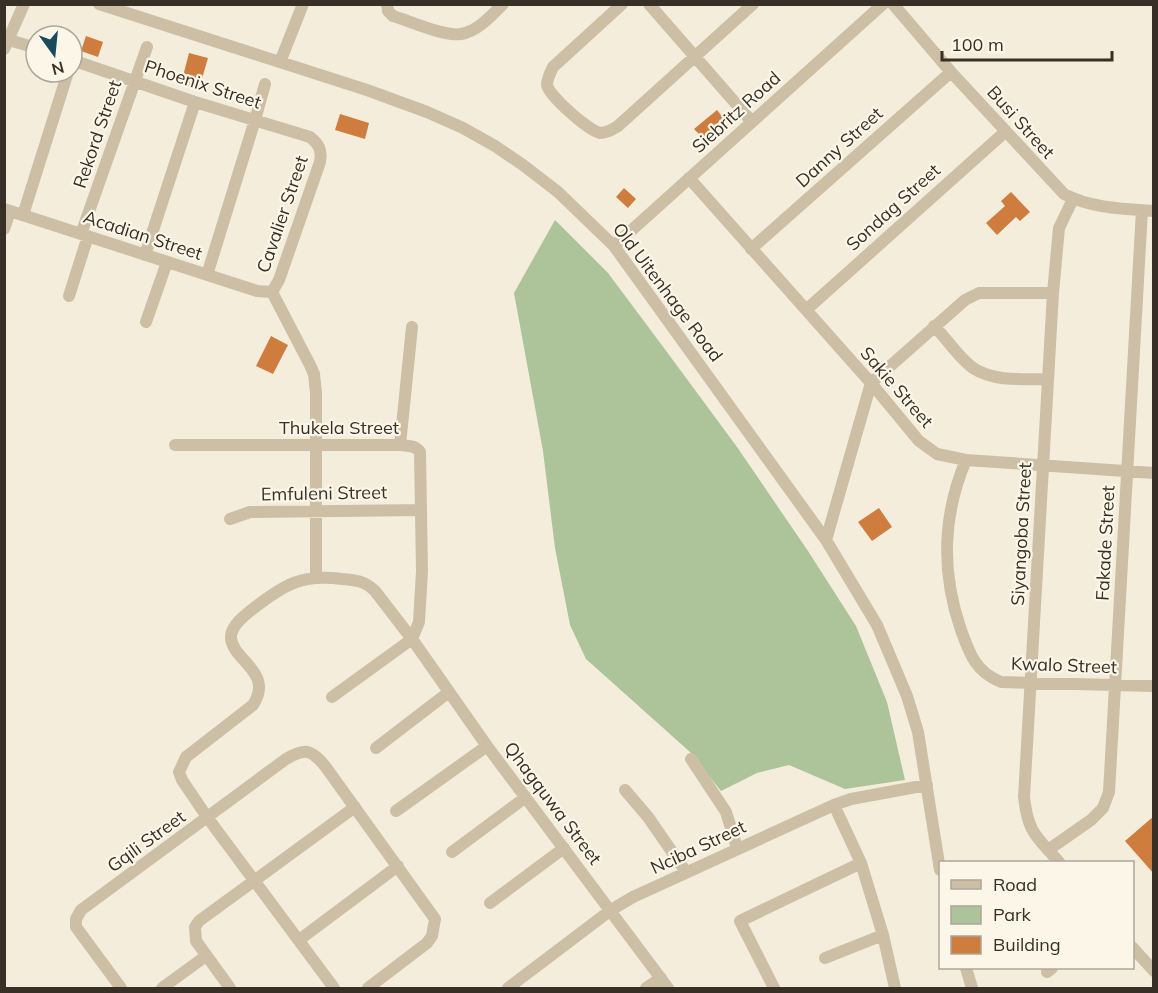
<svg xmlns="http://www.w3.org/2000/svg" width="1158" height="993" font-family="Mulish,sans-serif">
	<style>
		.green { fill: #adc49a }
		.building { fill: #cf7d3e }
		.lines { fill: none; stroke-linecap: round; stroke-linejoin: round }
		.minor { stroke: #cdbfa6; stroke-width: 12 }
		.labels { text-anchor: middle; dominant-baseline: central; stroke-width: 4.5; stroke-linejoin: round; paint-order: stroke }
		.street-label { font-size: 18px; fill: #383027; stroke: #fbf6e8 }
	</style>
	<rect width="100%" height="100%" fill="#f4eddb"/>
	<!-- green -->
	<path class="green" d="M555,220l53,53 56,75 73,99 71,104 48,75 31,76 18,78 -60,9 -56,-24 -32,8 -36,18 -31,-39 -104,-93 -16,-34 -15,-77 -12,-97 -29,-158z"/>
	<!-- building -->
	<path class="building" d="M86,36l17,6 -5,15 -17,-6z
		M189,53l19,5 -9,31 -18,-5z
		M717,110l8,10 -22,18 -9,-9z
		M340,114l29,9 -4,16 -30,-9z
		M624,188l12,11 -8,9 -12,-11z
		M1011,192l19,20 -10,9 -4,-4 -19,18 -11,-12 19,-17 -4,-5z
		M271,336l17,9 -15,29 -17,-8z
		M879,508l13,19 -20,14 -14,-19z
		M1154,816v58l-29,-33z"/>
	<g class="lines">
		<!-- minor -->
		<path class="minor" d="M99,4l268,86 60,22 36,16 32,18 28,19 35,27 56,54 212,294 51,85 30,71 11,36 22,138
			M387,4l1,7 5,5c17,5 52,21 68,18 17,-3 30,-18 42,-30
			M622,4l-69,63c-3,6 -6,12 -6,18 2,11 42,46 53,48 6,0 12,-3 18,-7l135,-122
			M649,4l103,118
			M893,4l58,68 113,122c26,14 60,15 90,17
			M9,40l27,8
			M4,49l20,-45
			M72,60l123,42 115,35c9,7 12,13 10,25l-41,118 -7,12
			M280,62l23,-58
			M689,178l182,205 48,58 18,13 29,6 188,13
			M4,209l253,82 15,1
			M23,215l45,-143
			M4,229l6,-18
			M81,234l66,-187
			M614,246l269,-242
			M751,249l200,-177
			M145,255l50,-153
			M207,275l48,-155 10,-36
			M272,292l38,73 4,9 2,19v184
			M69,296l19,-60
			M806,310l199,-178
			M146,322l21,-60
			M934,326c13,13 25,32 39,42 21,14 51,11 75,11
			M871,383l94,-83 14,-7h74
			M175,445h225c8,1 15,0 20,7l2,119 -3,51 -7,17 -80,58
			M400,445l12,-118
			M966,460c-24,57 -25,112 -5,170 9,25 15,42 40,52l153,4
			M230,519l20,-7 171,-2
			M826,540l45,-157
			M376,748l73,-56
			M691,759l35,53 11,36
			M625,790l23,27 38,55
			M834,805l27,58 22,72 12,53
			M396,811l91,-65
			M1048,850l43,-30 12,-12 6,-16 33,-582
			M452,852l74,-55
			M1059,862c-23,-26 -31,-29 -35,-65l29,-504 6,-65 14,-29
			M490,903l74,-55
			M299,940l99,-74
			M1132,947l22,24
			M825,958l58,-23
			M966,968l6,20
			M1047,972l5,-4
			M121,988l-45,-61v-8l5,-9 205,-151c19,-11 25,-10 39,7l110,153 -3,17 -5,7 -59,45
			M162,988l44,-32
			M230,988l-34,-47 -1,-14 4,-6 156,-114
			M334,988l-127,-171 -25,-37 -3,-8 7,-15 67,-52c22,-34 -23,-45 -22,-69 1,-11 14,-21 23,-28 31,-24 48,-34 88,-29 14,1 23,2 33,12l37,48 75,107 181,242
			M508,988l103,-78 22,-13 201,-92 17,-6 76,-14
			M646,988l15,-10
			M774,988l-34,-67 121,-58"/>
	</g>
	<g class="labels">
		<!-- street labels -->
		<g class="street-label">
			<text transform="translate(203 84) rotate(18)">Phoenix Street</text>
			<text transform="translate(736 112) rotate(-42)">Siebritz Road</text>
			<text transform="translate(1021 122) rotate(48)">Busi Street</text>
			<text transform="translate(97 134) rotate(-71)">Rekord Street</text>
			<text transform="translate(839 147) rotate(-42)">Danny Street</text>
			<text transform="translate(893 207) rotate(-42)">Sondag Street</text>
			<text transform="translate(282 214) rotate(-71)">Cavalier Street</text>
			<text transform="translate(143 235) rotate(18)">Acadian Street</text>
			<text transform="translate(668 292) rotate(53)">Old Uitenhage Road</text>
			<text transform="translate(897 387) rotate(49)">Sakie Street</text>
			<text x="339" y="427">Thukela Street</text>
			<text transform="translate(324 493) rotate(-1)">Emfuleni Street</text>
			<text transform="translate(1021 534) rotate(-87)">Siyangoba Street</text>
			<text transform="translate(1105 543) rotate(-87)">Fakade Street</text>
			<text transform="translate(1064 665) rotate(2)">Kwalo Street</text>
			<text transform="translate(553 803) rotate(53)">Qhagquwa Street</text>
			<text transform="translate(146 841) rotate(-36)">Gqili Street</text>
			<text transform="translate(698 847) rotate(-25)">Nciba Street</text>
		</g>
	</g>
	<!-- border -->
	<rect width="1158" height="993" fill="none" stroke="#383027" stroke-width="12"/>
	<!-- legend -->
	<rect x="939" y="861" width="195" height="108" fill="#fbf6e8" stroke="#ada79b" stroke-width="1.5"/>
	<rect x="951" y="880" width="30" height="9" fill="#cdbfa6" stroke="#ada79b" stroke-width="1.5"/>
	<text x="993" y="891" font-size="18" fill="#383027">Road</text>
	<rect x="951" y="906" width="30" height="18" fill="#adc49a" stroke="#ada79b" stroke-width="1.5"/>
	<text x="993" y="921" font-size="18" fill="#383027">Park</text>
	<rect x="951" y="936" width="30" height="18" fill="#cf7d3e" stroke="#ada79b" stroke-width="1.5"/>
	<text x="993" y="951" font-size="18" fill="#383027">Building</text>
	<!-- north arrow -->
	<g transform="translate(54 54) rotate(165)"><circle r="28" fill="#fbf6e8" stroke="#ada79b" stroke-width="1.5"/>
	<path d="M0-4.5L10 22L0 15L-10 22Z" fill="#194b5d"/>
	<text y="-9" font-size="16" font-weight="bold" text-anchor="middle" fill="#383027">N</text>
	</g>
	<!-- scale -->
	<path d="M942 51v9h170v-9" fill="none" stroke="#383027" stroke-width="3"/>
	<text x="951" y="51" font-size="18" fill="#383027" stroke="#fbf6e8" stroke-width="4.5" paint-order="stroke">100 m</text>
</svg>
